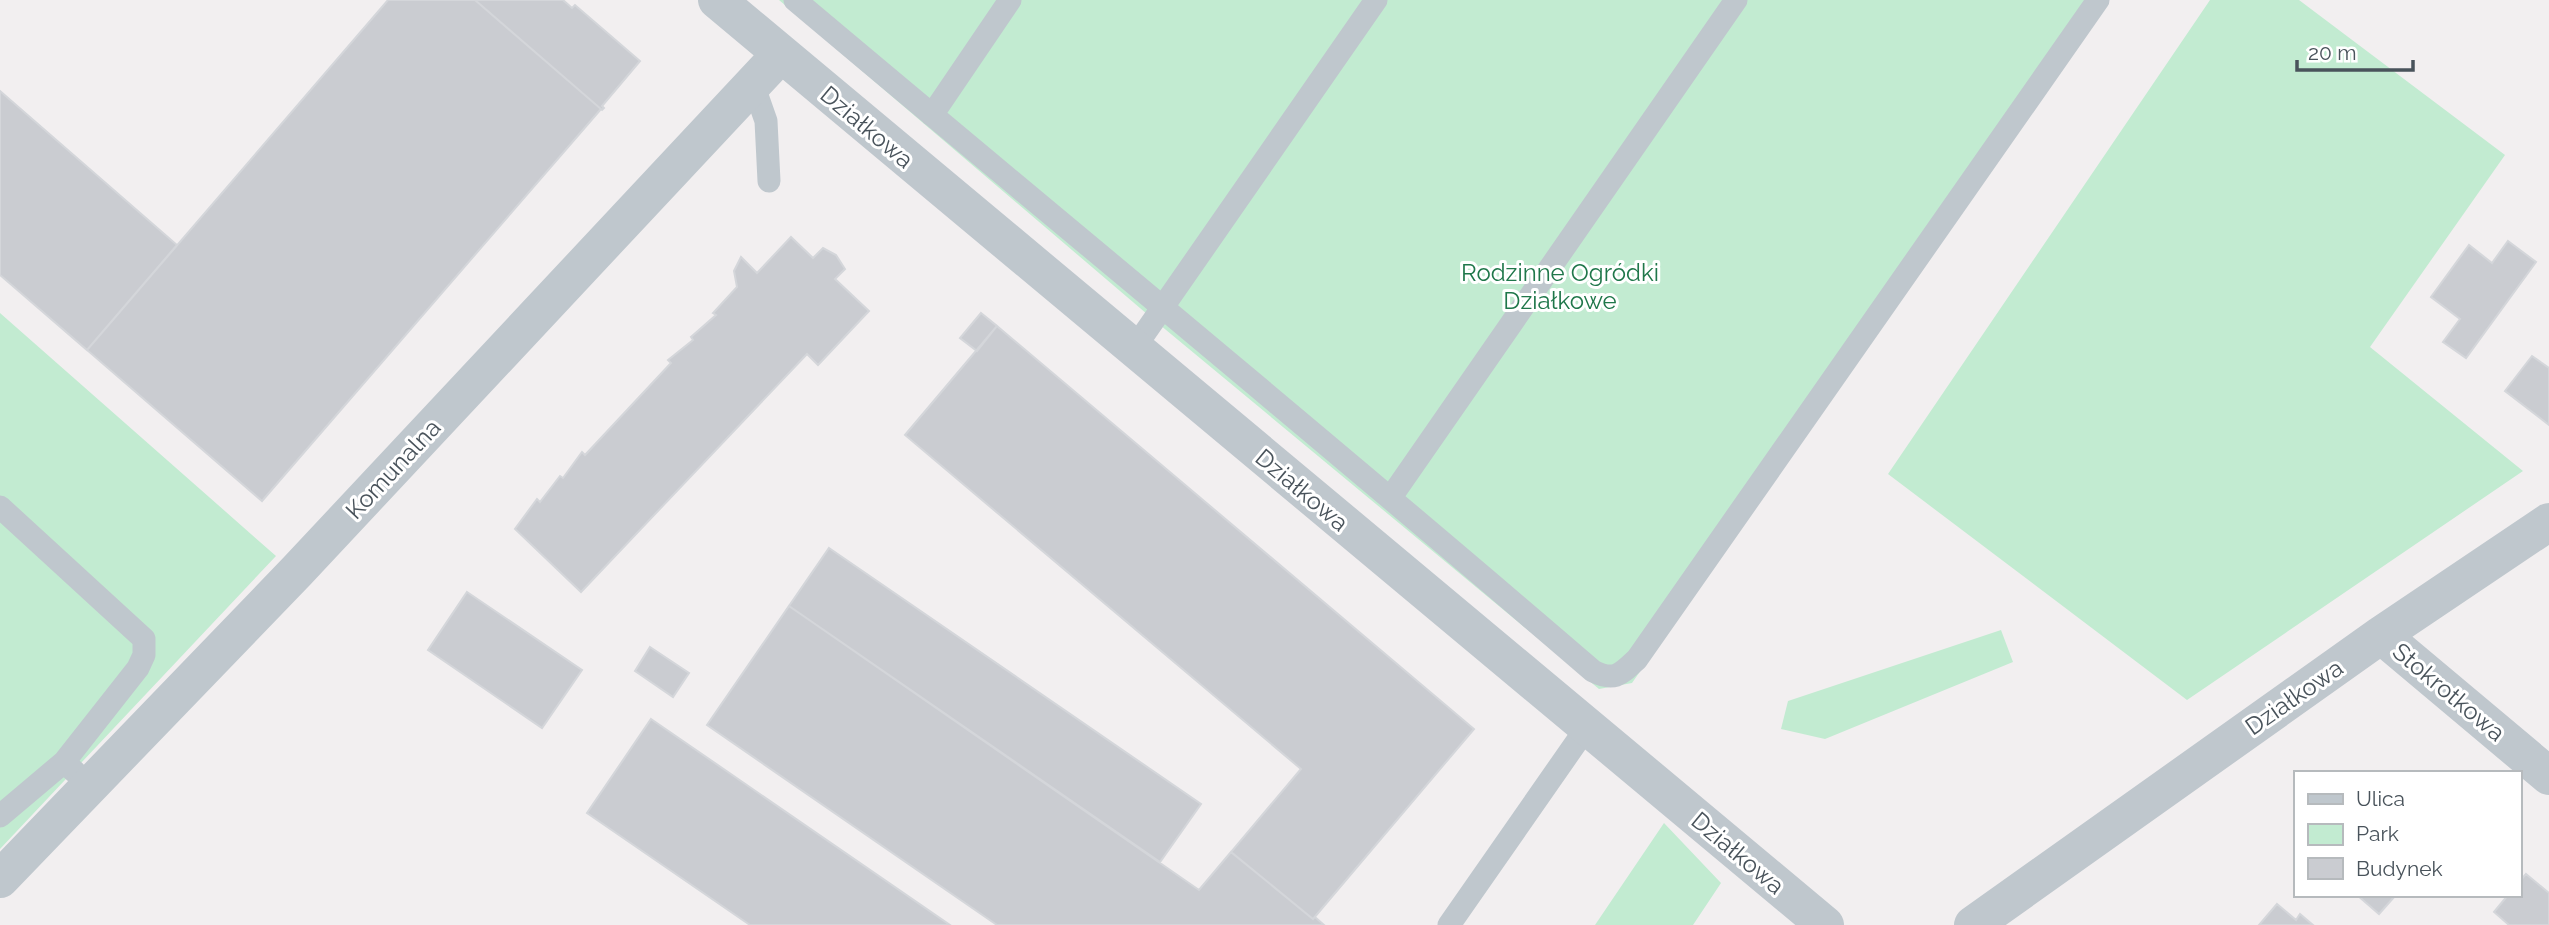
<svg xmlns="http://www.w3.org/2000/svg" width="2549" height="925" font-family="Raleway,sans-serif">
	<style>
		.green { fill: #c2ebd1 }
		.building { fill: #caccd1; stroke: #d4d6da; stroke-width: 2 }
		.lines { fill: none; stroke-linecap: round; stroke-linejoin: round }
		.lane { stroke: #bfc7cd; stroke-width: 23 }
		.street { stroke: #bfc7cd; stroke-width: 38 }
		.labels { text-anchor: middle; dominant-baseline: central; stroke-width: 6; stroke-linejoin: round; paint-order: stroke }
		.street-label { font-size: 24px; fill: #49535b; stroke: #fff }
		.park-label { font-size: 24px; fill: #1f774a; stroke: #fff }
	</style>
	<rect width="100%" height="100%" fill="#f2eff0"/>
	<!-- green -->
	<path class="green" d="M779,0h1330l-477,683 -33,6 -445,-369z
		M2210,0h89l206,155 -135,192 153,124 -336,229 -299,-226z
		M0,313l276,243 -276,293z
		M2001,630l12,32 -188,77 -44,-10 7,-28z
		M1664,823l57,60 -28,42h-98z"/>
	<!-- building -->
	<path class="building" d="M388,0h87l126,109 -339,392 -175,-151z
		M475,0h88l9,8 3,-3 65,56 -38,45 2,2 -2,2z
		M0,91l177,154 -90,105 -87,-75z
		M791,237l22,21 10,-10 13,7 9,14 -10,10 34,32 -51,54 -11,-11 -226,238 -66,-63 22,-30 3,3 20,-26 3,2 19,-26 3,3 86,-92 -3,-3 25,-20 -2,-3 25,-22 -3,-2 24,-26 -3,-16 7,-14 16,16z
		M2508,241l28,21 -70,96 -23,-16 17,-23 -29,-22 38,-52 23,18z
		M981,313l16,13 -20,25 -17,-13z
		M997,326l477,403 -161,190 -82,-67 70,-83 -396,-334z
		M2532,356l17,12v57l-44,-34z
		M829,548l372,256 -41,58 -371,-256z
		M467,592l115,78 -40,58 -114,-78z
		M789,606l410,284 32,-38 82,67 2,-2 9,8h-327l-290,-200z
		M650,647l39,26 -16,24 -38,-26z
		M651,719l299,206h-200l-163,-112z
		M2526,874l23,19v32h-40l-15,-13 14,-17h11v-13z
		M2357,895h37l1,1 -16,18z
		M2277,904l19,16 4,-6 13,11h-54z"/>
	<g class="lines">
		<!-- lane -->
		<path class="lane" d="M795,0c266,224 535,444 798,671 22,11 28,3 44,-12l461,-659
			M753,84l13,37 3,60
			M932,115l78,-115
			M1133,350l243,-350
			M1391,497l345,-497
			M0,507l144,132v16l-6,13 -74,94
			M0,816l64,-54 11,10
			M1449,925l138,-198"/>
		<!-- street -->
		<path class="street" d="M717,0l1108,925
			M2381,635l168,141
			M0,879l297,-308 483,-516
			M1973,925l408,-290 168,-113"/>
	</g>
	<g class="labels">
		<!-- street labels -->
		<g class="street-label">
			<text transform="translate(867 127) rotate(40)">Działkowa</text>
			<text transform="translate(393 469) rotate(-47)">Komunalna</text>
			<text transform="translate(1302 490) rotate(40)">Działkowa</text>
			<text transform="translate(2449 692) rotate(40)">Stokrotkowa</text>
			<text transform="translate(2294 697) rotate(-35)">Działkowa</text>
			<text transform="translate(1738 853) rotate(40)">Działkowa</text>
		</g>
		<!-- park labels -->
		<g class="park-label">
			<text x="1560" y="272">Rodzinne Ogródki<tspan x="1560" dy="28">Działkowe</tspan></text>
		</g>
	</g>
	<!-- legend -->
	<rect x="2294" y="771" width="228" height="126" fill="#ffffff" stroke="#b6babd" stroke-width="2"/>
	<rect x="2308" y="794" width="35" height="10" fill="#bfc7cd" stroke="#b6babd" stroke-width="2"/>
	<text x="2356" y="806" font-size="21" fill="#49535b">Ulica</text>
	<rect x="2308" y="824" width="35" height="21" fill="#c2ebd1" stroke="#b6babd" stroke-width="2"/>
	<text x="2356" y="841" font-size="21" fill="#49535b">Park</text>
	<rect x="2308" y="858" width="35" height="21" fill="#caccd1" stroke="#b6babd" stroke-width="2"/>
	<text x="2356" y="876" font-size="21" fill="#49535b">Budynek</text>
	<!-- scale -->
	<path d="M2297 60v10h116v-10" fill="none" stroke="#49535b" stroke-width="3.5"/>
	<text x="2308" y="60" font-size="21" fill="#49535b" stroke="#ffffff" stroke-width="5" paint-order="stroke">20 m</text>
</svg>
